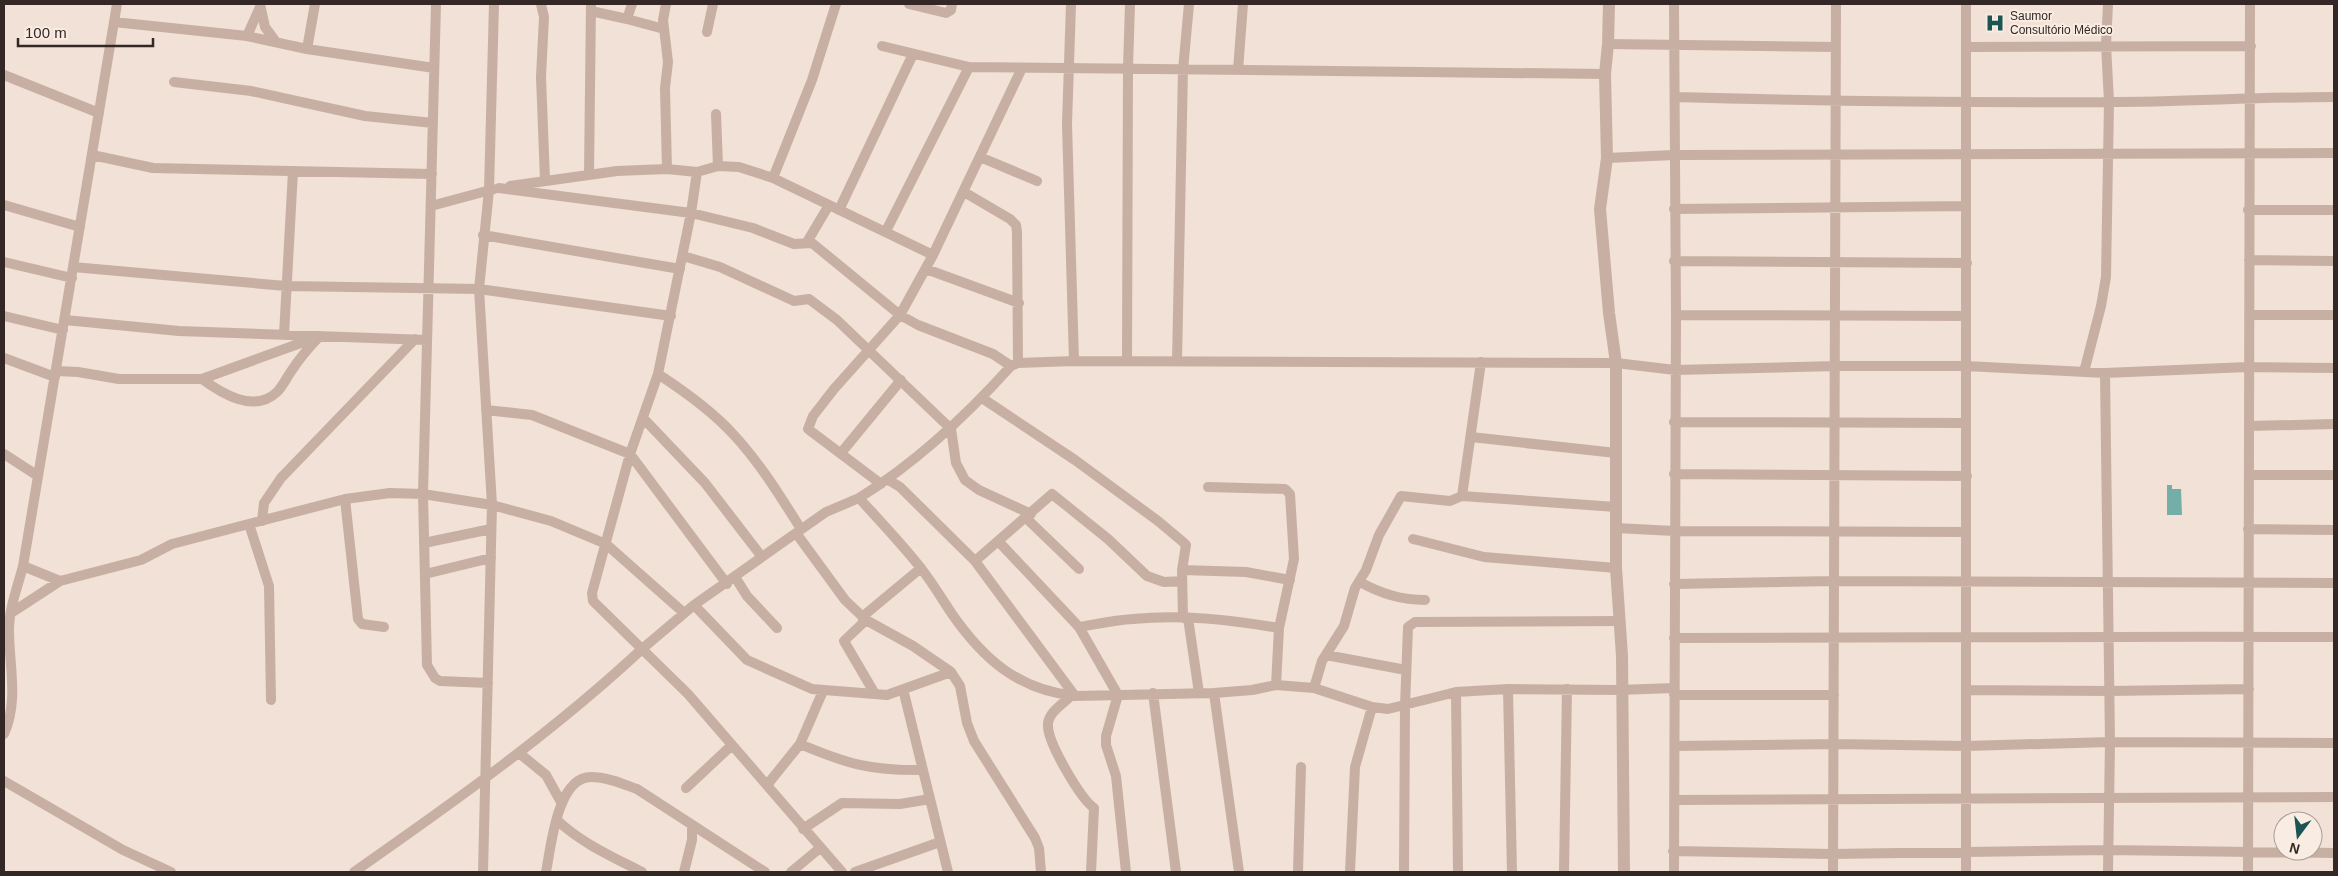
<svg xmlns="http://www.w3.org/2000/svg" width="2338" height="876" font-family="Arial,sans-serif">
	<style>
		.water { fill: #75ada9 }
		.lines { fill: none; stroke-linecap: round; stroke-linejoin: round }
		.minor { stroke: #c8afa3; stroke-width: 10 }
		.tertiary { stroke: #c8afa3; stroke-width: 12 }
		.labels { text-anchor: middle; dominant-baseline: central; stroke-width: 4; stroke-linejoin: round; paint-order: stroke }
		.poi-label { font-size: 12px; fill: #332825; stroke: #f9ece2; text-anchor: start }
	</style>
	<rect width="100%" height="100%" fill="#f1e1d6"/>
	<!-- water -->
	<path class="water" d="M2167,485h5v4h9l1,26h-15z"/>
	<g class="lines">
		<!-- minor -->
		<path class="minor" d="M260,4l5,23 11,15
			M436,4l-13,490 4,171 8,13 5,3 48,2
			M541,4l3,13 -3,60 4,103
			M666,4l-3,16 5,42 -3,26 2,81
			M909,4l37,9 5,-3 1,-6
			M1071,4l-4,120 7,237
			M591,11l36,8 5,-15
			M627,19l37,10
			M114,22l133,14 60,13 127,19
			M707,32l6,-28
			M247,36l13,-29
			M1608,44l227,3
			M882,46l87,21 636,7
			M1966,47l285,-1
			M307,49l8,-45
			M1238,70l5,-66
			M4,75l95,38
			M174,82l77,9 114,25 68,7
			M1675,97c144,4 288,6 432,5 76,0 151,-5 227,-5
			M716,114l2,52
			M92,155l61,13 279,6
			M980,157l57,24
			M1607,158l67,-3 660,-2
			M589,174l2,-170
			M773,178l39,-98 24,-76
			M510,186l107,-15 50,-2 30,3 21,-6 21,1 34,11 160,77
			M499,188l192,25 62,15 41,16 18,-1 88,72 18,10 75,29 18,12 7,-3 56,-2 542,2 59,7 161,-4h130l139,7 143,-6 86,1
			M964,192l46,27 6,6 1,7 1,131
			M4,205l76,22
			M431,206l63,-17
			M1674,209l292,-3
			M839,210l74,-156
			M2248,210h86
			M886,231l83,-164
			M483,235l197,34
			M807,242l22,-37
			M683,256l37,11 74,34 15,-2 28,21 114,109 5,34 9,17 14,10 52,24
			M2249,260l85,1
			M1674,261l293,2
			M4,262l68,16
			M73,267l213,19 193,3 192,27
			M926,269l93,34
			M1676,315l290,1
			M2249,315h85
			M4,316l59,14
			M65,320l114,11 248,9
			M284,335l9,-164
			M4,358l51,19
			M1127,361l1,-293 2,-64
			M1177,361l6,-291 6,-66
			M56,371l22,1 41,7h83l118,-43c-12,12 -21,23 -30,37 -4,6 -8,14 -13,19 -23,22 -56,1 -75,-13
			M2084,372l17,-66 5,-29 3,-175 -3,-57 2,-41
			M2105,373l5,369 -2,130
			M658,374c26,17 54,37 75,60 27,29 47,62 68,95
			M982,398l93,62 83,61 25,21 3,3 -4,25 1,48
			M486,410l46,5 98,39 97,130
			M644,419l61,64 57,74
			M1674,422l292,1
			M2249,426l85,-2
			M1471,437l145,16
			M841,453l60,-73
			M4,454l34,22
			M1674,474l293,2
			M2249,475h85
			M887,479l13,8 75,74 100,135
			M881,484l-73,-55 5,-13 21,-27 66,-74 33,-60 89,-187
			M1208,487l77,2 5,5 4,65 -15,69 -3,57
			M1462,496l19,-134
			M859,498c58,-36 107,-82 152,-132
			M345,499l13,120 4,5 22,3
			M1026,518l53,51
			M262,521l2,-18 17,-25 134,-139
			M249,524l20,62 2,114
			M1616,528l58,3 292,1
			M2248,529l86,1
			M796,533l49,67 21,20 47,26 38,26 9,14 7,37 7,18 61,97 4,10 2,24
			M1413,539l71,18 132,11
			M999,542l80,85 39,68 -12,41v9l10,31 10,96
			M424,543l67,-14
			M975,561l77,-67 56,45 39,37 17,6 18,-1
			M23,566l37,15
			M1182,570l64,2 44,8
			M425,574l66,-16
			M735,577l12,19 30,32
			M1360,582c21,12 41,18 65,18
			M1674,584l161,-3 499,2
			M694,605l53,55 65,29 75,6 64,-23
			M11,613l49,-32 81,-21 31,-16 173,-45 45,-6 33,1 69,11 59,16 55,23 78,69
			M862,617l59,-49
			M1188,618l11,75
			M866,620l-22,21 31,53
			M1079,627c18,-3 36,-7 54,-8 49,-5 98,1 146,9
			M1674,638c220,0 440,-2 660,-1
			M1326,655l80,15
			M1314,688l8,-27 22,-35 11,-38 11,-18 13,-35 22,-39 49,5 12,-5 154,11
			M903,689l45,183
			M1508,689l4,183
			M1967,690l142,1 140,-2
			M1456,692l2,180
			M1153,693l23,179
			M1214,693l25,179
			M1674,695h160
			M1071,696c-8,8 -24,17 -23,30 0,17 32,72 46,82l-3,64
			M4,734c15,-33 5,-69 5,-104 0,-22 9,-44 14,-64l94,-562
			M800,744c47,20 72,27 123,26
			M1675,746l159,-2 132,2 144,-4 224,1
			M519,753l27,22 15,27
			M4,781l119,69 48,22
			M767,785l33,-41 23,-53
			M686,788l46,-43
			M1674,800l660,-3
			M557,820c24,23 56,37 85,52
			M803,829l39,-26 58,1 30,-5
			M1673,851l159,3 277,-4 225,3
			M354,872c100,-70 199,-140 288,-223l-49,-48 -1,-8 38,-139 28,-80 33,-161 6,-41
			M483,872l9,-367 -13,-216 10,-99 5,-186
			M546,872c5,-25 11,-95 45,-95 16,0 32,7 46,12l128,83
			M684,872l8,-32v-15
			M791,872l29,-24
			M842,872l-154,-178 -46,-45 52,-44 102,-72 30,-21 33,-14c21,23 42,45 61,69 12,15 22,32 32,47 32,46 67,76 123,82l139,-3 38,-3 24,-5 38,3 58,19 16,2 68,-17 52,-3 110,1 56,-2
			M855,872l85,-30
			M1298,872l3,-105
			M1350,872l5,-105 17,-60
			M1404,872l1,-166 3,-79 7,-5 204,-1
			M1564,872l3,-183
			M1674,872l2,-557 -2,-311
			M1833,872l3,-868
			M1966,872v-868
			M2248,872l2,-868"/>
		<!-- tertiary -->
		<path class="tertiary" d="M1609,4l-1,40 -3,30 2,84 -7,51 9,104 7,50v205l6,88 2,216"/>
	</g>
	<!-- icons -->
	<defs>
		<g id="hospital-bare" transform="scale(1.5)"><path d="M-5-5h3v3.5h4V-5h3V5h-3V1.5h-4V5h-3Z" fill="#1b5451" stroke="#f9ece2" stroke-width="2.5" paint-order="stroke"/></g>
	</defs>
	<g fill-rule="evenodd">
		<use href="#hospital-bare" x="1995" y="23"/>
	</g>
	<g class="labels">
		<!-- poi labels -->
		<g class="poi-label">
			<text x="2010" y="16">Saumor<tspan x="2010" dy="14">Consultório Médico</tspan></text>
		</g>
	</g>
	<!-- border -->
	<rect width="2338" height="876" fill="none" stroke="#332825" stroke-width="10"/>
	<!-- north arrow -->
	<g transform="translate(2298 836) rotate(195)"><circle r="24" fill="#f9ece2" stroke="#aa9e96"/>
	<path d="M0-4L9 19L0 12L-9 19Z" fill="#1b5451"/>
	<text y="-8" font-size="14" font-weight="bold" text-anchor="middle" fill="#332825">N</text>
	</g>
	<!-- scale -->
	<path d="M18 38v8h135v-8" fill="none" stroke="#332825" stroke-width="2.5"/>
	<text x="25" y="38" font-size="15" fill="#332825" stroke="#f9ece2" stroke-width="4" paint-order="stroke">100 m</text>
</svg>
